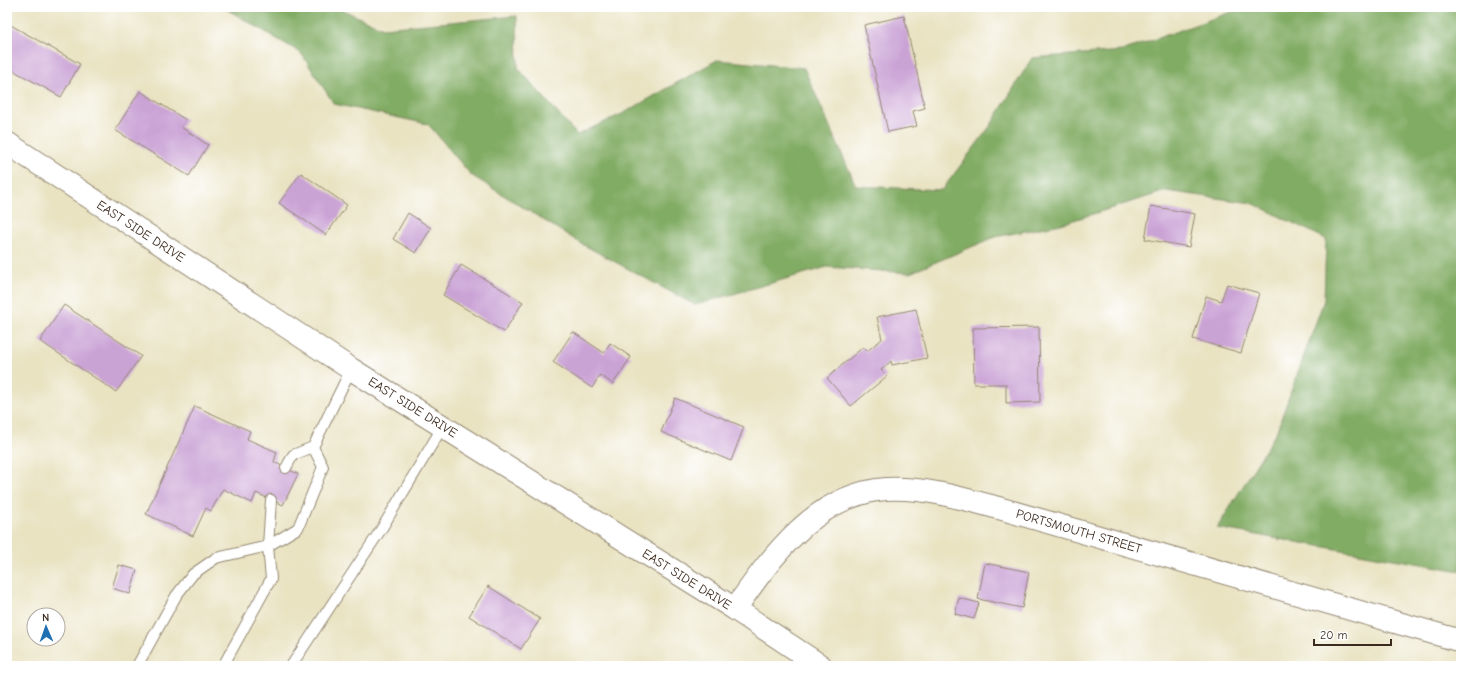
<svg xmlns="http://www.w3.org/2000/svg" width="1468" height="673" font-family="'Comic Neue',sans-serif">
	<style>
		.forest { fill: #81ac64; stroke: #5e6b41 }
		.building { fill: #caa3d5 }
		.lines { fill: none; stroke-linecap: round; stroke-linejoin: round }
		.service-casing { stroke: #928670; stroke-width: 12 }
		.tertiary-casing { stroke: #928670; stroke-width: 24 }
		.secondary-casing { stroke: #928670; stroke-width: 24 }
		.service { stroke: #fff; stroke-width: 10 }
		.tertiary { stroke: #fff; stroke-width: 22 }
		.secondary { stroke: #fff; stroke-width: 22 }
		.labels { text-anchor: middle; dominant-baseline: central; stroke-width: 3; stroke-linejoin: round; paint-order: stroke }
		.street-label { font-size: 13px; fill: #3b2a1e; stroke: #fff }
	</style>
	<rect width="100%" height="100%" fill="#fff"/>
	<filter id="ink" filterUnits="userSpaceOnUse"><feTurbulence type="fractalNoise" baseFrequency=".025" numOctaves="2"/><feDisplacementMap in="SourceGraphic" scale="8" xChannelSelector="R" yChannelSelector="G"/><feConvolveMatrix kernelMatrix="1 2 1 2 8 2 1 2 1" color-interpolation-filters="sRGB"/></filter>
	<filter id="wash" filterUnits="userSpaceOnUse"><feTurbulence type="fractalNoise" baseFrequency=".012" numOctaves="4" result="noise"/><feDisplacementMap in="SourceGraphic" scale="16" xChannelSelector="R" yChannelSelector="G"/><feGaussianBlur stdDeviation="0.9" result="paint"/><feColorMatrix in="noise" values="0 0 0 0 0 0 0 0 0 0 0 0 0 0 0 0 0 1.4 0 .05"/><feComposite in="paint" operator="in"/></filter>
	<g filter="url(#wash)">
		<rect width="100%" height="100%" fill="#e9e3c2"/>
		<!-- forest -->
		<path class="forest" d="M223,7h113l47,21 134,-12 1,52 59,67 47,-22 93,-53 87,8 52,118 86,4 49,-65 41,-67 90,-7 123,-44h216v564l-244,-43 59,-95 48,-133 2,-61 -74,-36 -86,-12 -105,33 -66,13 -85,36 -83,-6 -132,38 -113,-61 -111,-69 -43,-51 -94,-20 -33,-51z"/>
		<g id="blocks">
			<!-- building -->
			<path class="building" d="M904,16l21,92 -12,3 4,15 -29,6 -24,-107z
				M7,23l73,41 -19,33 -54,-30z
				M140,91l46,29 -5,7 27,18 -19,31 -74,-46z
				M301,173l46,32 -21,30 -47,-32z
				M1151,206l44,8 -6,33 -44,-8z
				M408,213l23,15 -15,25 -23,-14z
				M461,265l62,37 -19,30 -61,-37z
				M1227,284l32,9 -18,60 -48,-14 13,-43 15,5z
				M64,305l77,51 -25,36 -76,-51z
				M916,309l11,49 -35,7 -1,-4 -10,9 6,6 -36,30 -24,-28 36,-31 4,4 15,-12 -5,-22z
				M1039,327l1,75 -34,1v-19h-32l-1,-56z
				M573,332l31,21 6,-10 21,14 -18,27 -13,-9 -8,13 -39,-26z
				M675,398l69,29 -13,34 -70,-29z
				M195,406l55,25 -3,8 30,13 -3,10 24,12 -15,31 -27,-12 -4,10 -29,-14 -12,22 -5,-3 -13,28 -47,-22z
				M985,563l44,9 -7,36 -44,-9z
				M119,565l18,5 -7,24 -18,-6z
				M488,586l52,33 -19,30 -52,-33z
				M959,598l20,5 -5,16 -19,-5z"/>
		</g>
	</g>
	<g filter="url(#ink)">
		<use href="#blocks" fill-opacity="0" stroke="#928670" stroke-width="1"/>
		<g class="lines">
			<!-- service casing -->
			<g class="service-casing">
				<path id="service" d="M313,447l38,-78
					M271,500l-3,46 30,-18 25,-61 -10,-20 -20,8 -7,13
					M137,666l39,-70 17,-22 23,-16 52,-12 3,33 -48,87
					M291,666l91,-138 61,-102"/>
			</g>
			<!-- tertiary casing -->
			<g class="tertiary-casing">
				<path id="tertiary" d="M735,609c37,-53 81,-115 151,-120 40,-2 79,10 116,20l459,132"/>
			</g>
			<!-- secondary casing -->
			<g class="secondary-casing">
				<path id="secondary" d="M7,143l344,226 384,240 86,57"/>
			</g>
			<!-- service -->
			<use href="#service" class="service"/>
			<!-- tertiary -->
			<use href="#tertiary" class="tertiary"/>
			<!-- secondary -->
			<use href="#secondary" class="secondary"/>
		</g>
	</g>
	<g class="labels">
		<!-- street labels -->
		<g class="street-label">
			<text transform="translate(141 231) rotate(33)">EAST SIDE DRIVE</text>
			<text transform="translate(413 407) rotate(32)">EAST SIDE DRIVE</text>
			<text transform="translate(1079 531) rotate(16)">PORTSMOUTH STREET</text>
			<text transform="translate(687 579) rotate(32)">EAST SIDE DRIVE</text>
		</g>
	</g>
	<!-- margin -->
	<rect width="1468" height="673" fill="none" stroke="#fff" stroke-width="24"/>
	<!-- north arrow -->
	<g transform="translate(46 627) rotate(358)"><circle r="19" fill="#ffffff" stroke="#b1aaa5"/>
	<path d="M0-3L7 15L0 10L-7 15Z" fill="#1f6fb2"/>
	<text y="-6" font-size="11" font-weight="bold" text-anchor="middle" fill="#3b2a1e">N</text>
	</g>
	<!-- scale -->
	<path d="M1314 639v6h77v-6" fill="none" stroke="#3b2a1e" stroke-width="2"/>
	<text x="1320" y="639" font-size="12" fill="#3b2a1e" stroke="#ffffff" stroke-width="3" paint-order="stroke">20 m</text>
</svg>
